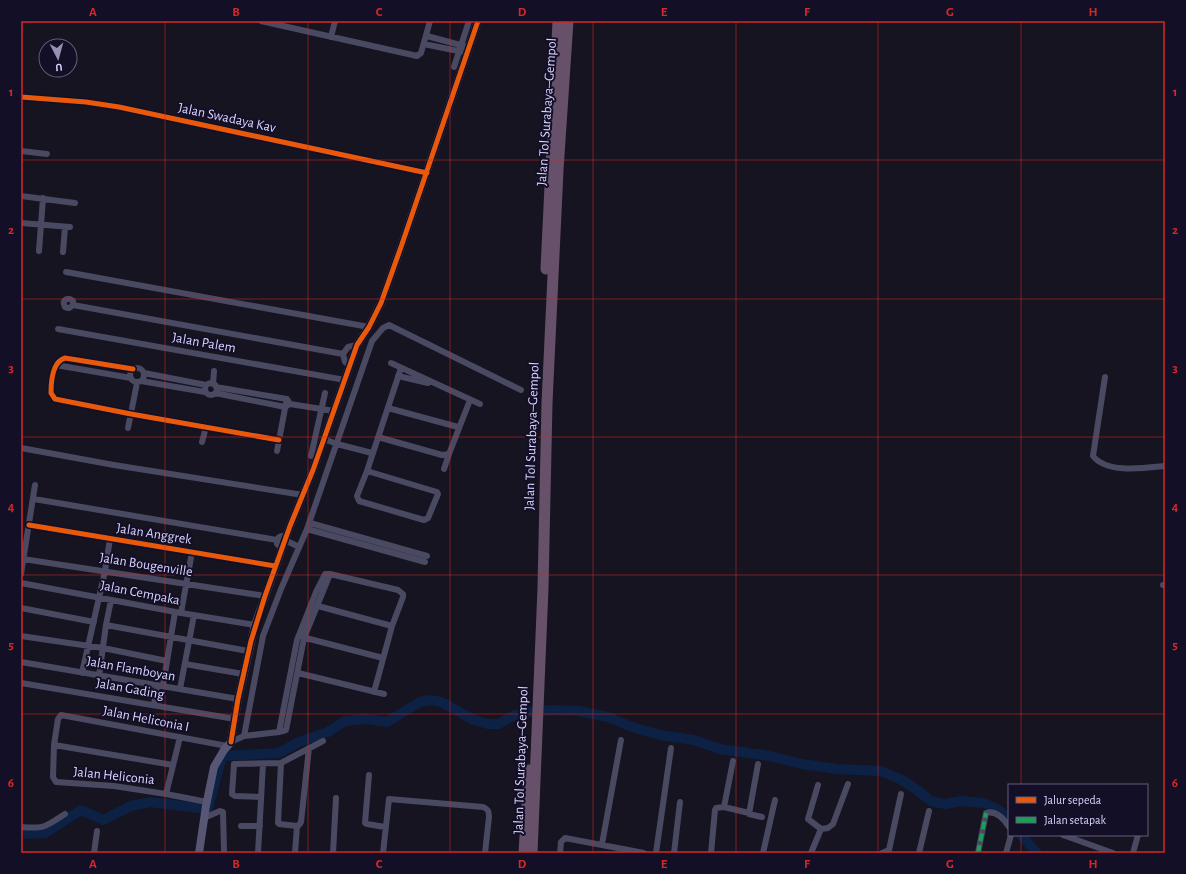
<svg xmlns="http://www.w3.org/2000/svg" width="1186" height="874" font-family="'Alegreya Sans',sans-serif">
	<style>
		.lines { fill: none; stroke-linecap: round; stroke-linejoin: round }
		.river { stroke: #0d2144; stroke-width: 10 }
		.street { stroke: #4a4962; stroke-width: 6 }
		.secondary { stroke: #575674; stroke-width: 8 }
		.highway { stroke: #67516a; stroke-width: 11 }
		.quiet { stroke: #1a9f57; stroke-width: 4; stroke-dasharray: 8 4; stroke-linecap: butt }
		.cycleway-casing { stroke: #130f26; stroke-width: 8 }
		.cycleway { stroke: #e8590c; stroke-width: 5 }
		.grid { fill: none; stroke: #d62828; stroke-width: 1; stroke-opacity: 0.55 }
		.labels { text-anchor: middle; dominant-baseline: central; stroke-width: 4; stroke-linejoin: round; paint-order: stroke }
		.street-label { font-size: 14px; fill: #d9d4ff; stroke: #130f26 }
		.neatline { fill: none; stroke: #d62828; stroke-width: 1.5 }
		.grid-label { font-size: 13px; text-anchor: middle; font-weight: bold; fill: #d62828 }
	</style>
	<rect width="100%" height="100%" fill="#161421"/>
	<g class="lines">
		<!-- river -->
		<path class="river" d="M21,834l24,-1 36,-23 22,10 28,-14 19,-4 58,7 14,-53 57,-3 20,-11 29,-10 17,-11 21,-2 21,3 33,-20 9,-2 12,2 33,18 14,4h10l17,-9 15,-3 21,-2 27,1 30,6 24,10 28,8 34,5 26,9 50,7 32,8 35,5 44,2 21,9 15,10 14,11 14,3 17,-3 22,2 16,8 9,9
			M1021,835l16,18"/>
		<!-- street -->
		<path class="street" d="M261,21l156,35 4,-3 9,-32
			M427,36l37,10
			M331,37l4,-16
			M424,44l39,8
			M454,67l15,-46
			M21,97l65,5 33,5 308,66
			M21,151l26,3
			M21,196l54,7
			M21,223l49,4
			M39,251l4,-53
			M63,252l2,-25
			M66,272l303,55
			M73,305v-4l-3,-2h-3c-4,2 -4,4 -2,8 4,2 5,1 8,-2l270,49 2,8 5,4
			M58,329l287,51
			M343,354l5,-7 9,-2
			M391,363l89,41
			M56,365l75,13
			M130 375a7 7 0 1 1 14 0a7 7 0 1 1-14 0Z
			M133,369l-68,-11c-13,4 -14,23 -14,35l4,6 76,15 148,26
			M144,373l62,12
			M398,376l30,7
			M1105,377l-12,79c14,18 52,12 72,10
			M141,381l64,11
			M205 389a6 6 0 1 1 12 0a6 6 0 1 1-12 0Z
			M213,384l1,-13
			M216,387l71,12 3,5
			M215,393l70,14 5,-3 44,7
			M388,408l70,19
			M128,428l9,-45
			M378,437l64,18 7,-1
			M324,439l13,5 35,9
			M202,442l4,-15
			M21,448l93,17 189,30
			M277,451l9,-48
			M311,456l14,-63
			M444,469l5,-15 21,-54
			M367,471l70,21 1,2 -10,24 -4,2 -65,-19 -2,-5 10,-25 34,-103
			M34,499l243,41
			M310,523l117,33
			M29,525l246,41
			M307,529l118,33
			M285,540l14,7
			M282,548l-5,-4c0,-7 3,-9 10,-8
			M23,559l242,37
			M21,574l14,-89
			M21,583l160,30 74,12
			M1163,585h2
			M318,606l74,20
			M21,608l73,14
			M181,613l11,-61
			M106,625l5,-25
			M21,636l82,12 64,13
			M302,637l81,21
			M21,662l217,37
			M185,664l58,10
			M82,673l23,-102 5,-32
			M298,673l86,21
			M99,676l7,-51 142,26
			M21,683l214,36
			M163,686l12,-74
			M180,689l14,-74
			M154,705l3,-19
			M279,732l18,-92 19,-48 9,-18h5l68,16 5,4v3l-11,29 -18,66
			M244,736l19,-100 18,-47 26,-60 65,-188 11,-13 6,-3 132,65
			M231,742l13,-6 35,-4 7,-2 18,-92 26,-64
			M54,745l-1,32 3,5 58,4 52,8 41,8
			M281,763l-3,60 1,1 18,2
			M758,764l-9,50 13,3
			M173,765l-119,-20 4,-26 3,-4 166,31
			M369,775l-4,48 2,1 18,3
			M818,785l-10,34 13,10
			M166,794l14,-57
			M261,797l-26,-1 -3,-2 2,-30 47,-1 42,-22
			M724,807l25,6
			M204,818l16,-7 3,1 1,39
			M241,826h19
			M21,827c24,2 24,0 44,-13
			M1063,835l50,18
			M602,844l19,-104
			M94,853l3,-22
			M258,853l5,-89
			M295,853l2,-27 2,-1 2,-3 8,-74
			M333,853l3,-55
			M383,853l6,-54 94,8c5,2 6,4 6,10l-4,36
			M560,853l1,-11 4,-4 79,15
			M656,853l15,-105
			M674,853l6,-51
			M711,853l4,-43 1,-2 8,-1 9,-46
			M763,853l12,-53
			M811,853l10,-24 7,-1 5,-4 15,-40
			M882,853l7,-3 12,-56
			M919,853l10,-42
			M978,853l8,-40c10,-3 18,6 23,14
			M1006,853l5,-18
			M1133,853l5,-18"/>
		<!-- secondary -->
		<path class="secondary" d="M199,853l7,-47 8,-39 10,-17 7,-8 7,-43 17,-74 35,-99 23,-56 44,-125 12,-18 12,-24 20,-56 77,-226"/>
		<!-- highway -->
		<path class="highway" d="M546,269l12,-248
			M524,853l5,-83
			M532,853l11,-265 4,-185 11,-233 10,-149"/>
		<!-- quiet -->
		<path class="quiet" d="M978,853l8,-40"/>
		<!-- cycleway casing -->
		<g class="cycleway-casing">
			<path id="cycleway" d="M21,97l65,5 33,5 308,66
				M133,369l-68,-11c-13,4 -14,23 -14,35l4,6 76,15 148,26
				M29,525l246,41
				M231,742l7,-43 13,-58 14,-45 25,-70 23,-56 44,-125 12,-18 12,-24 20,-56 77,-226"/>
		</g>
		<!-- cycleway -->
		<use href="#cycleway" class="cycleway"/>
	</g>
	<!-- grid -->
	<path class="grid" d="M165,21v832M308,21v832M450,21v832M593,21v832M736,21v832M878,21v832M1021,21v764M21,160h1144M21,299h1144M21,437h1144M21,575h1144M21,714h1144M1021,835v18"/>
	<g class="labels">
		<!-- street labels -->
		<g class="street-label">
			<text transform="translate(547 112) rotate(-86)">Jalan Tol Surabaya–Gempol</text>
			<text transform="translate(227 118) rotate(12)">Jalan Swadaya Kav</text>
			<text transform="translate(204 343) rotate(10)">Jalan Palem</text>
			<text transform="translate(532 436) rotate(-88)">Jalan Tol Surabaya–Gempol</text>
			<text transform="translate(154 534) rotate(9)">Jalan Anggrek</text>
			<text transform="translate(146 565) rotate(9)">Jalan Bougenville</text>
			<text transform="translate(140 593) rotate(11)">Jalan Cempaka</text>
			<text transform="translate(131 669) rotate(10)">Jalan Flamboyan</text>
			<text transform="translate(130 689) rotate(10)">Jalan Gading</text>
			<text transform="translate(146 719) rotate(11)">Jalan Heliconia I</text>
			<text transform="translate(521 760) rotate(-88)">Jalan Tol Surabaya–Gempol</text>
			<text transform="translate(114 776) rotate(6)">Jalan Heliconia</text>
		</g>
	</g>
	<!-- border -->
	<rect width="1186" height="874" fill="none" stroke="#130f26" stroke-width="44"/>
	<!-- legend -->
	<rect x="1008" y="784" width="140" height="52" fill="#130f26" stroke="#625e7d"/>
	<rect x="1016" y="797" width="20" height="6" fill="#e8590c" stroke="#625e7d"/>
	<text x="1044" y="804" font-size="12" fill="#d9d4ff">Jalur sepeda</text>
	<rect x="1016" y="817" width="20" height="6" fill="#1a9f57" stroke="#625e7d"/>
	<text x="1044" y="824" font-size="12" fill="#d9d4ff">Jalan setapak</text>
	<!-- north arrow -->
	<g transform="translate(58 58) rotate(174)"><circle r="19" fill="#130f26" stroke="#625e7d"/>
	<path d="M0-3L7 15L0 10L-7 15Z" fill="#9591b1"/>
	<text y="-6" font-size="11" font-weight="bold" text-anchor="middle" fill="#d9d4ff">U</text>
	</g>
	<rect x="22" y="22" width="1142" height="830" class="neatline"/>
	<g class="grid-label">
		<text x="93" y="16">A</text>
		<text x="236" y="16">B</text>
		<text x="379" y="16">C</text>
		<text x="522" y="16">D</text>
		<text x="664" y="16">E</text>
		<text x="807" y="16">F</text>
		<text x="950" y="16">G</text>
		<text x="1093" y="16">H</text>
		<text x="11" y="96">1</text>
		<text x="1175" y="96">1</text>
		<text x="11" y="234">2</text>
		<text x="1175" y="234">2</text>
		<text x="11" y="372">3</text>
		<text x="1175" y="372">3</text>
		<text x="11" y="511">4</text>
		<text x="1175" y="511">4</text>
		<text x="11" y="649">5</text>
		<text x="1175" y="649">5</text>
		<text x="11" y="787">6</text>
		<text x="1175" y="787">6</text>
		<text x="93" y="868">A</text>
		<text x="236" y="868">B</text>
		<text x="379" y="868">C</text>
		<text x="522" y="868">D</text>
		<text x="664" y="868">E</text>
		<text x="807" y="868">F</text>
		<text x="950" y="868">G</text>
		<text x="1093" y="868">H</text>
	</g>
</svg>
